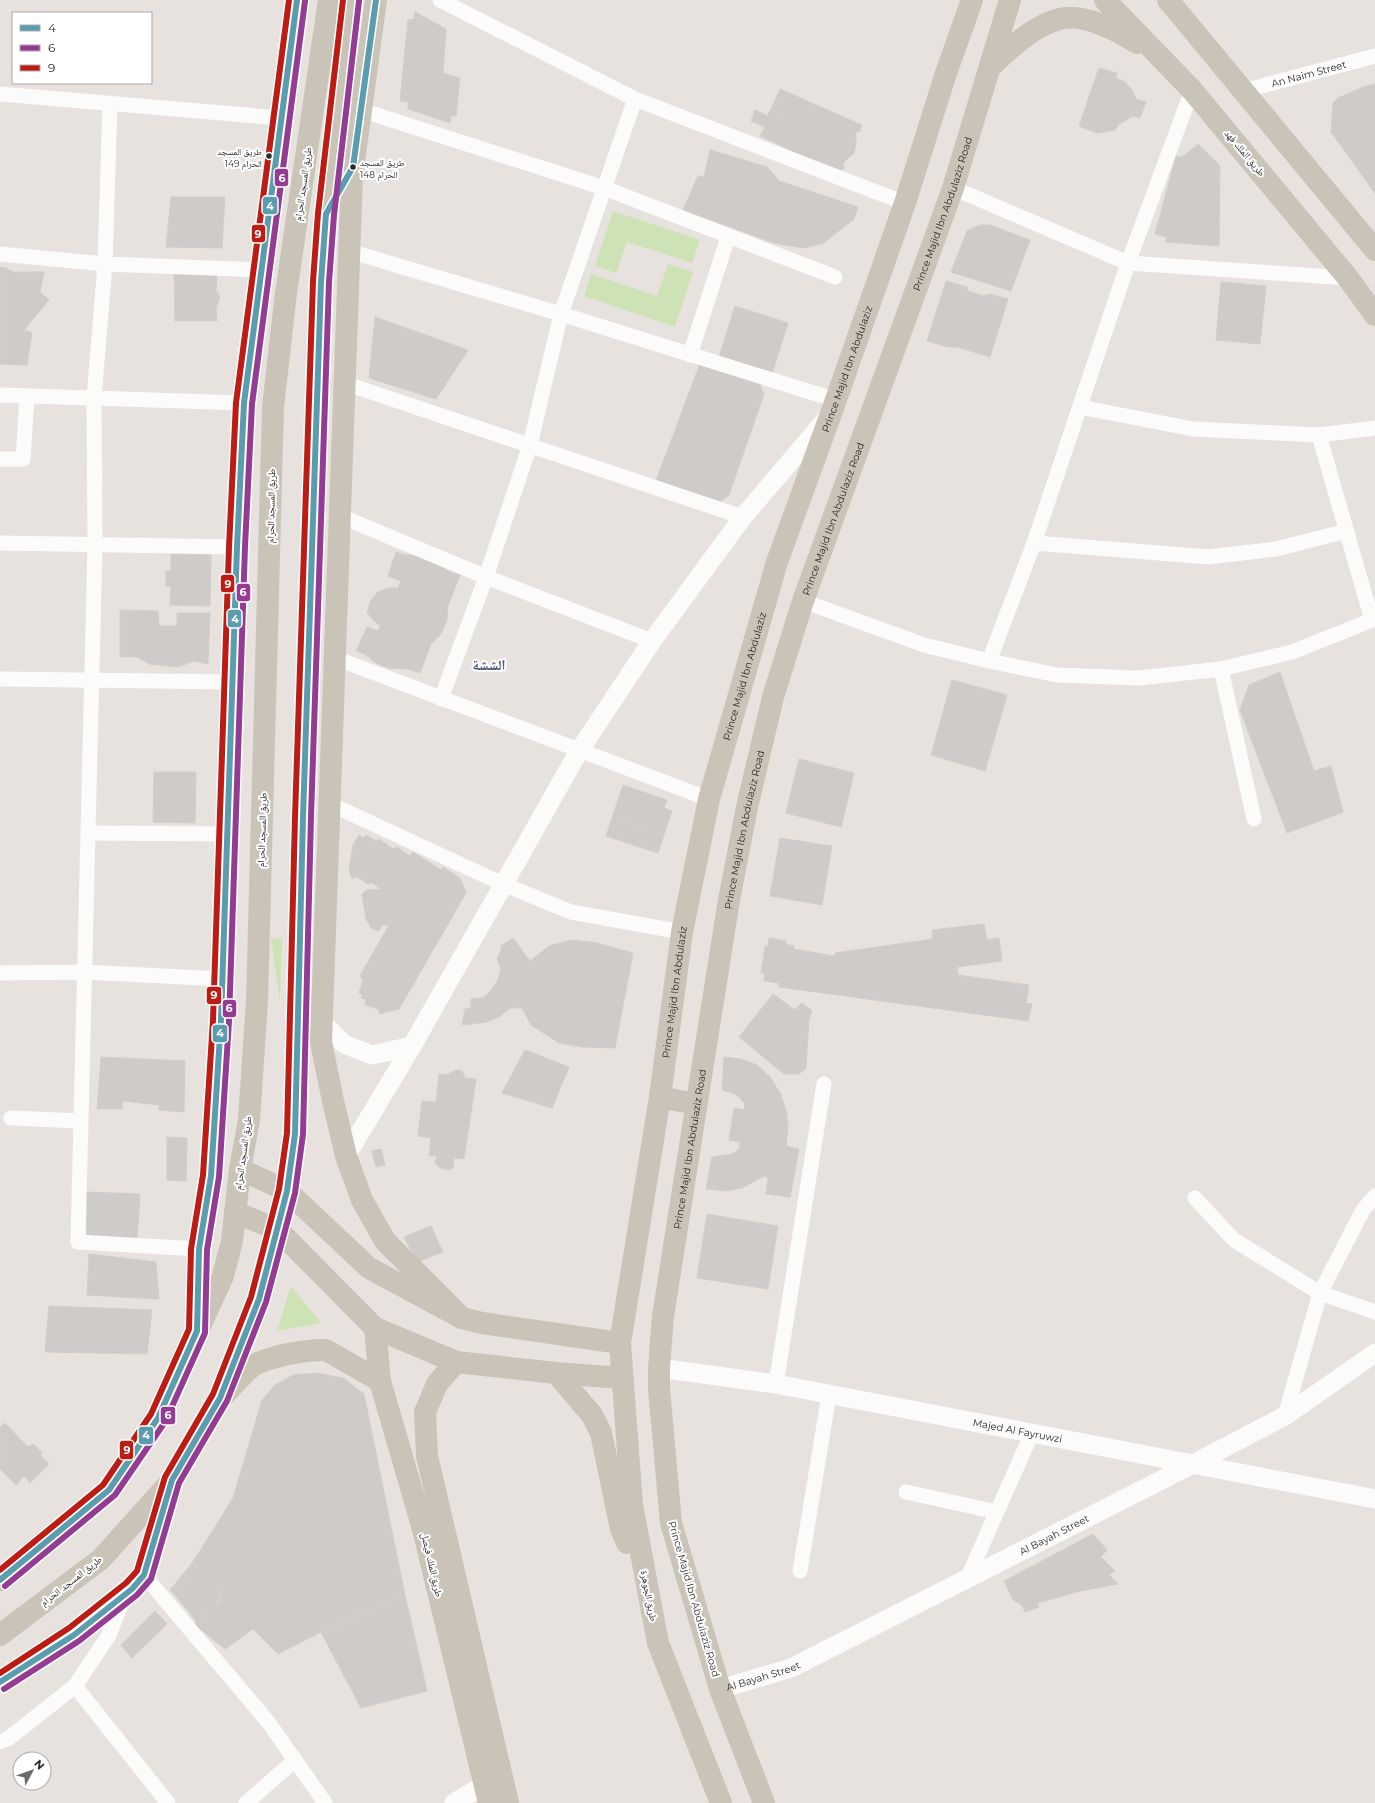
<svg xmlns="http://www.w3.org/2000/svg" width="1375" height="1803" font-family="Montserrat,'Noto Naskh Arabic',sans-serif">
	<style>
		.green { fill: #cde3b6 }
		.building { fill: #cecbc8; stroke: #d2ceca }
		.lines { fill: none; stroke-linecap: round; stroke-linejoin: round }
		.minor { stroke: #fbfbfa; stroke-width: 15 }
		.tertiary { stroke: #fbfbfa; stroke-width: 19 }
		.primary { stroke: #c9c3b8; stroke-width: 22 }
		.bus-1-casing { stroke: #fff; stroke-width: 9 }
		.bus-2-casing { stroke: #fff; stroke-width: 9 }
		.bus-3-casing { stroke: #fff; stroke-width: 9 }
		.bus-1 { stroke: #5b9daf; stroke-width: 6 }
		.bus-2 { stroke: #943c94; stroke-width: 6 }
		.bus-3 { stroke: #bc1c14; stroke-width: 6 }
		.bus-dot { fill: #292929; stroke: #fff; stroke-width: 1.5 }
		.labels { text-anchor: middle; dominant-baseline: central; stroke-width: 4; stroke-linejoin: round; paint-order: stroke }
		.bus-label { font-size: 9px; fill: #292929; stroke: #fff; text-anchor: end }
		.street-label { font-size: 10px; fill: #292929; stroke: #fff }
		.district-label { font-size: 14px; font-weight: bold; fill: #48567a; stroke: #fff }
		.line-badge { stroke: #fff; stroke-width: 1.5 }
		.badge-label { font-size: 11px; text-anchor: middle; font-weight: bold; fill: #fff }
	</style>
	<rect width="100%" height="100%" fill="#e7e2de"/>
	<!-- green -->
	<path class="green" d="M613,211l87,29 -8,23 -65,-21 -11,31 -21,-7z
		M668,264l25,8 -18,55 -91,-31 7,-22 66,22z
		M271,938l11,1 -2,63z
		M291,1286l30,37 -44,8z"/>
	<!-- building -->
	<path class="building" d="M415,12l31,17 -3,44 17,5 -4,38h-5l-1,7 -42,-14v-7l-8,-1 8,-81 6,-1z
		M1099,68l18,5 -1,5 8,3 8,9 4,9 10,3 -6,16 -7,-2 -14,8 -4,6 -18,3 -18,-7z
		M1375,84v109l-44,-61 2,-29 5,-5 25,-11z
		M780,89l82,36 -2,6 -4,1v12l-2,9 -11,10 1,5 -6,4 -78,-36 5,-9 -14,-6 4,-11 13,6 2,-6 10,4 -9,-5z
		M1198,144l22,22 -1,80 -53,-4v-5l-11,-3 21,-78 6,1z
		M710,150l57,17 12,14 79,26 -4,12 -32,25 -19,4 -29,-5 -91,-33 15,-34 6,1z
		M171,197h54l-3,51 -56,-1z
		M980,225h10l40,15 -19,51 -60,-19 16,-41z
		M0,267l6,1 7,4h31l-4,20 9,8 -25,30 8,3 -5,32 -27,-1z
		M174,273l43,2 -1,15 4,7 -4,11 1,13h-42z
		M946,281l21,6 1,4 16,5 6,-2 18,5 -18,58 -33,-10h-9l-21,-6z
		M1221,282l45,4 -6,58 -44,-4z
		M735,306l53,17 -16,51 -53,-17z
		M375,317l93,33 -32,49 -67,-21z
		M701,361l58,22 5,11 -35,101 -12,9 -61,-23z
		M396,552l9,3h9l24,8 10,8 12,4 -12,31 -1,14 -6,14 -10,10 -11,29 -12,-4 -19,-1 -13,-5 -11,-9 -9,-3 11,-24 11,4 2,-5 -7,-6 -6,-8 4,-12 7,-8 10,-4h10l3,-7 -13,-5z
		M171,554l40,1 -1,51 -40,-1 1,-19h-5v-15h5z
		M120,610l38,1 1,15h18v-13h33l-2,51 -14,-3 -16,6 -29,-3 -12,-7h-17z
		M1280,672l34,99 17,-5 12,46 -56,21 -47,-123 9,-25z
		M952,680l55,15 -22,76 -54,-16z
		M799,759l55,14 -13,54 -55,-14z
		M154,772h42l-1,51 -42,-1z
		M623,785l44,15 -3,8 8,3 -8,24 -52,-17z
		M612,818l52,17 -6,18 -52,-17z
		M359,835l4,3 3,-3 10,6 3,-2 14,10 4,-2 13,9 3,-4 28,18 2,-3 17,11 6,15 -67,116 -19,5 -2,-5 -13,-4 1,-5 -5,-2 2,-3 -4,-2 4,-13 -3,-4 29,-51h-6l-5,6 -7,-3 -5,-9 -4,-25 5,-4 14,-1 -9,-6 -4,1 -11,-7 -5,2 -3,-9 4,-25z
		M780,838l52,8 -10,59 -52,-9z
		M984,924l3,16 12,-2 3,23 -45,6 1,8 71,10 -3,18 6,1 -4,17 -249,-34v-4l-15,-2 1,-8h-4l4,-27h3l1,-8 17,3v3l8,2v3l40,7 1,-3 98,-14 -1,-9z
		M513,938l17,23 19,-15 23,-6 25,3 36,10 -18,95 -33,-1 -23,-4 -28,-18 -9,-17h-12l-11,9 -12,5 -25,3 3,-16 6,-1v-9l12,-1 7,-6 7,-10 4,-12 -4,-12 4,-7v-5z
		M773,994l22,16 7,-7 10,8 -3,8 -3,49 -7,6h-15l-45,-37z
		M525,1050l44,17 -17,41 -50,-15z
		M101,1057l84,4 -1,51 -25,-2v-5l-36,-4 -1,8h-25z
		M724,1057l17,2 16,6 13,12 10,16 6,17 2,16 -2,20 13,3 -9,48 -24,-3 2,-16 -4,-2 -22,12 -15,3 -21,-2 6,-32 20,-3 7,-5 1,-7 -11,-2 5,-32 10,2 1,-6 -5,-6 -7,-5 -11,-3z
		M456,1070l6,1 3,7 11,1 -12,80 -10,-1 -1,10 -5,2 -8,-2 -5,-5 2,-7h-8l2,-18 -13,-2 4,-35 14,1 3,-28 8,1z
		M167,1137l20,1 -1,43 -19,-1z
		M381,1149l4,16 -9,2 -4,-16z
		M86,1192l54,2 -3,47 -50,-3z
		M707,1214l71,12 -10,63 -71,-11z
		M431,1226l12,26 -26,10 -13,-25z
		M89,1254l67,8 3,37 -72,-4z
		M49,1306l103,4 -5,44 -102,-2z
		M317,1373l26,5 21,16 41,201 -84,37 -43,22 -25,-25 -28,20 -31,-25 29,-26 -30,-36 40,-64 29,-98 13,-15 18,-10z
		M5,1423l23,24 6,-3 8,9 -2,2 9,9 -19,19 -6,-7 -8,9 -16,-16v-42z
		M1093,1534l14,16 -6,7 14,14 -6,4 9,9 -38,7 -43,12 2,4 -14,5 -3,-7 -9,-5 -9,-19z
		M193,1562l2,4 -21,28 -4,-4z
		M195,1566l27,31 -25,25 -23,-28z
		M405,1595l22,96 -66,17 -40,-76z
		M155,1611l12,13 -35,34 -11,-13z"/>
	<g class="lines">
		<!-- minor -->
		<g class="minor">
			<path d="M440,0l195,99 270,104"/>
			<path id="s1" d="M1243,91l132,-35"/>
			<path d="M0,94l281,24"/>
			<path d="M110,104l-5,160 -11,134 1,147 -17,697 121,7"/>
			<path d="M361,110l243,78 231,89"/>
			<path d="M953,188l175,75 220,15"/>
			<path d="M349,251l212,63 275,86"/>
			<path d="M0,254l105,10 156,6"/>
			<path d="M690,355l38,-118"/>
			<path d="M344,383l399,134"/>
			<path d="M0,395l244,8"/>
			<path d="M1080,407l113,22 126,6 56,-7"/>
			<path d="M1319,435l53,185"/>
			<path d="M0,459h23l4,-63"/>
			<path d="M340,516l146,61 166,64"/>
			<path d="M0,543l237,4"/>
			<path d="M1034,543l175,14 67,-8 71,-18"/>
			<path d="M803,601l121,44 65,16 68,14 82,3 82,-9 71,-17 83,-33"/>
			<path d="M335,658l374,141"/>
			<path d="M989,661l45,-118 94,-280 64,-173"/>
			<path d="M1221,669l33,150"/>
			<path d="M0,679l232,3"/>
			<path d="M441,699l45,-122 44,-132 31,-131 74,-215"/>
			<path d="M330,804l173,80 68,28 111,20"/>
			<path d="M88,833l139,1"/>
			<path d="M0,973l85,-1 137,7"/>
			<path d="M11,1118l70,3"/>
			<path d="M1195,1198l39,42 86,53 55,19"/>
			<path d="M776,1384l48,-300"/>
			<path d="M1285,1416l35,-123 43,-83 12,-14"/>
			<path d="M906,1492l91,20"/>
			<path d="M800,1571l29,-176"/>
			<path d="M144,1575l125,148 56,80"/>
			<path d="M967,1579l65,-146"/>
			<path d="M75,1686l93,117"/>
			<path d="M0,1742l9,-4 66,-52 34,-51 16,-40"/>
			<path d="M246,1803l49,-43"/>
		</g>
		<!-- tertiary -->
		<g class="tertiary">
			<path d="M322,1022l22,22 28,11 40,-9"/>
			<path d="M346,1156l66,-110 167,-295 73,-110 91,-124 85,-100"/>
			<path id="s2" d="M659,1368l117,16 599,115"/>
			<path d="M0,1682l74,-47 58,-46 12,-14 28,-94"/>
			<path id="s3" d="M720,1689l71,-21 402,-204 92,-48 90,-63"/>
			<path d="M454,1803l30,-18"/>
		</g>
		<!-- primary -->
		<g class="primary">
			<path d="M376,0l-24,176 -31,866 12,59 13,55 16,44 23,41 77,77"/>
			<path d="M1105,0l87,90 156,188 27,37"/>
			<path d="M1168,0l207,250"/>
			<path d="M991,66c20,-18 40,-38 65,-46 25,-9 60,10 81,23"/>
			<path d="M660,1097l36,7"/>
			<path d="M240,1169l47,22 82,77 93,50 20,5 138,20"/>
			<path d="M235,1212l43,18 97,98 81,34 100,11 66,5"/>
			<path d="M197,1324l2,-75 12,-73 10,-156 16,-473 7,-144 53,-403"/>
			<path d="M375,1328l5,53 43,148 66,274"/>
			<path d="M456,1362l-19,22 -12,28 2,44 81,347"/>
			<path d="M556,1373l36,42 9,18 20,96 6,14"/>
			<path d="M225,1394c8,-8 22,-25 31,-30 17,-8 51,-15 70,-14l54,31"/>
			<path d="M0,1580l109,-90 49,-72 65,-142 9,-35 8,-72 9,-49 8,-119 16,-594 13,-114 43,-293"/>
			<path d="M0,1635l101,-76 71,-79 48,-82 39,-99 19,-69 9,-39 8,-57 8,-317 18,-535 5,-68 25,-214"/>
			<path id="s4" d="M721,1803l-63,-160 -26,-138 -12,-162 40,-246 22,-165 27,-133 68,-237 55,-151 73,-208 41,-130 26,-73"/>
			<path id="s5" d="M764,1803l-44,-114 -49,-166 -12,-134v-21l4,-52 66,-416 18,-93 26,-110 30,-96 150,-413 57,-188"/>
		</g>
		<!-- bus-1 casing -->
		<g class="bus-1-casing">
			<path id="bus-1" d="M0,1580l109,-90 49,-72 39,-87 2,-82 12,-73 10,-156 16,-473 7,-144 53,-403
				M0,1682l74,-47 58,-46 12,-14 28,-95 48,-82 39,-99 28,-108 8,-57 8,-317 18,-535 5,-68 27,-47 23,-167"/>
		</g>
		<!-- bus-2 casing -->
		<g class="bus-2-casing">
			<path id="bus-2" d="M5,1586l110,-91 50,-73 40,-89 2,-83 12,-73 10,-156 16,-474 7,-143 53,-403
				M4,1689l75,-48 58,-46 14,-16 28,-96 48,-82 39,-99 29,-109 8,-59 8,-317 18,-535 5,-67 25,-214"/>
		</g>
		<!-- bus-3 casing -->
		<g class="bus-3-casing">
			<path id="bus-3" d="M0,1570l103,-85 48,-71 38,-85 2,-80 12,-74 10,-155 16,-473 7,-144 53,-403
				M0,1673l69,-45 57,-45 11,-12 28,-94 48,-83 38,-97 28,-108 8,-56 8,-316 18,-536 5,-68 25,-213"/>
		</g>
		<!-- bus-1 -->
		<use href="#bus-1" class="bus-1"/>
		<!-- bus-2 -->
		<use href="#bus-2" class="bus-2"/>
		<!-- bus-3 -->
		<use href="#bus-3" class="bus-3"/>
	</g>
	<!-- markers -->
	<g class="bus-dot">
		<circle cx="269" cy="156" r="3.5"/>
		<circle cx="353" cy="167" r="3.5"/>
	</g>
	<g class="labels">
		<!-- bus labels -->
		<g class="bus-label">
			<text x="262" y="151">طريق المسجد<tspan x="262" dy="12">الحرام 149</tspan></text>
			<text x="360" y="162" text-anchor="start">طريق المسجد<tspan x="360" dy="12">الحرام 148</tspan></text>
		</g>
		<!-- street labels -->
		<g class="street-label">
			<text stroke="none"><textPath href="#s1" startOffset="68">An Naim Street</textPath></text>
			<text transform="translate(1245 153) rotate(50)">طريق الملك فهد</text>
			<text transform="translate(303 184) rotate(-82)">طريق المسجد الحرام</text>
			<text stroke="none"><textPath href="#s5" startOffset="1644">Prince Majid Ibn Abdulaziz Road</textPath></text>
			<text stroke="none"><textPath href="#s4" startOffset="1478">Prince Majid Ibn Abdulaziz</textPath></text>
			<text transform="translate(271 506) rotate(-89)">طريق المسجد الحرام</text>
			<text stroke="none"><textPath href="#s5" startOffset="1320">Prince Majid Ibn Abdulaziz Road</textPath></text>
			<text stroke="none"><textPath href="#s4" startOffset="1154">Prince Majid Ibn Abdulaziz</textPath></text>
			<text transform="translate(262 830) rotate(-88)">طريق المسجد الحرام</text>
			<text stroke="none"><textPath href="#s5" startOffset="996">Prince Majid Ibn Abdulaziz Road</textPath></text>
			<text stroke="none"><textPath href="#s4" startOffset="830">Prince Majid Ibn Abdulaziz</textPath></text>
			<text stroke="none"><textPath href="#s5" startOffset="672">Prince Majid Ibn Abdulaziz Road</textPath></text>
			<text transform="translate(243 1153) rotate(-82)">طريق المسجد الحرام</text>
			<text stroke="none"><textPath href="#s2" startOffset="364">Majed Al Fayruwzi</textPath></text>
			<text stroke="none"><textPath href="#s3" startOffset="369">Al Bayah Street</textPath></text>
			<text transform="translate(432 1565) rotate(77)">طريق الملك فيصل</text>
			<text transform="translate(71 1581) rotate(-38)">طريق المسجد الحرام</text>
			<text transform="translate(649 1596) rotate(79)">طريق الجوهرة</text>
			<text transform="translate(694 1599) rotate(74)">Prince Majid Ibn Abdulaziz Road</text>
			<text stroke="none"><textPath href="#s3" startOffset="45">Al Bayah Street</textPath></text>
		</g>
		<!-- district labels -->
		<g class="district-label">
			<text x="489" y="665">الششة</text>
		</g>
	</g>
	<g class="line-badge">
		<rect x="274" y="168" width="15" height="19" rx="4" fill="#943c94"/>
		<rect x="262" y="196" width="16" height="19" rx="4" fill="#5b9daf"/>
		<rect x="251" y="224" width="15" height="19" rx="4" fill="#bc1c14"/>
		<rect x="220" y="574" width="15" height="19" rx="4" fill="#bc1c14"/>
		<rect x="236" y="583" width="15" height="19" rx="4" fill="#943c94"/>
		<rect x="227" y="609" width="15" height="19" rx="4" fill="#5b9daf"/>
		<rect x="206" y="986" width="16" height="19" rx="4" fill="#bc1c14"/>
		<rect x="222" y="999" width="15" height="19" rx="4" fill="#943c94"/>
		<rect x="212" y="1024" width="16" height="19" rx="4" fill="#5b9daf"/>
		<rect x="160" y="1406" width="16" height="19" rx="4" fill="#943c94"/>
		<rect x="138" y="1426" width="16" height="19" rx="4" fill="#5b9daf"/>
		<rect x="119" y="1440" width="15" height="20" rx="4" fill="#bc1c14"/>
	</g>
	<g class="badge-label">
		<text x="282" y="182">6</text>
		<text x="270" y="210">4</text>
		<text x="258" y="238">9</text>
		<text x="228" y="588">9</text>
		<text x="243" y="596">6</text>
		<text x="235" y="623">4</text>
		<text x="214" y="999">9</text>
		<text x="229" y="1012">6</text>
		<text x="220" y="1037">4</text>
		<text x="168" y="1419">6</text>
		<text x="146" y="1439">4</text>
		<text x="127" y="1454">9</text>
	</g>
	<!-- legend -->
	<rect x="12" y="12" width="140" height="72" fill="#ffffff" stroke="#a9a9a9"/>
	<rect x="20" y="25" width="20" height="6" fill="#5b9daf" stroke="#a9a9a9"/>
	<text x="48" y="32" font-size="12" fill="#292929">4</text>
	<rect x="20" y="45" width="20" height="6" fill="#943c94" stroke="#a9a9a9"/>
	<text x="48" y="52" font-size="12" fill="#292929">6</text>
	<rect x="20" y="65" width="20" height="6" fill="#bc1c14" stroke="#a9a9a9"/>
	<text x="48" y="72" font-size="12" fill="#292929">9</text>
	<!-- north arrow -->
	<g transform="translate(32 1771) rotate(49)"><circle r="19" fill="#ffffff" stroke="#a9a9a9"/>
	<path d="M0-3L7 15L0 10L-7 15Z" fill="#6c6a68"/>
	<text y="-6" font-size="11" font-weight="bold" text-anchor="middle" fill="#292929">N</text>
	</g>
</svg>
